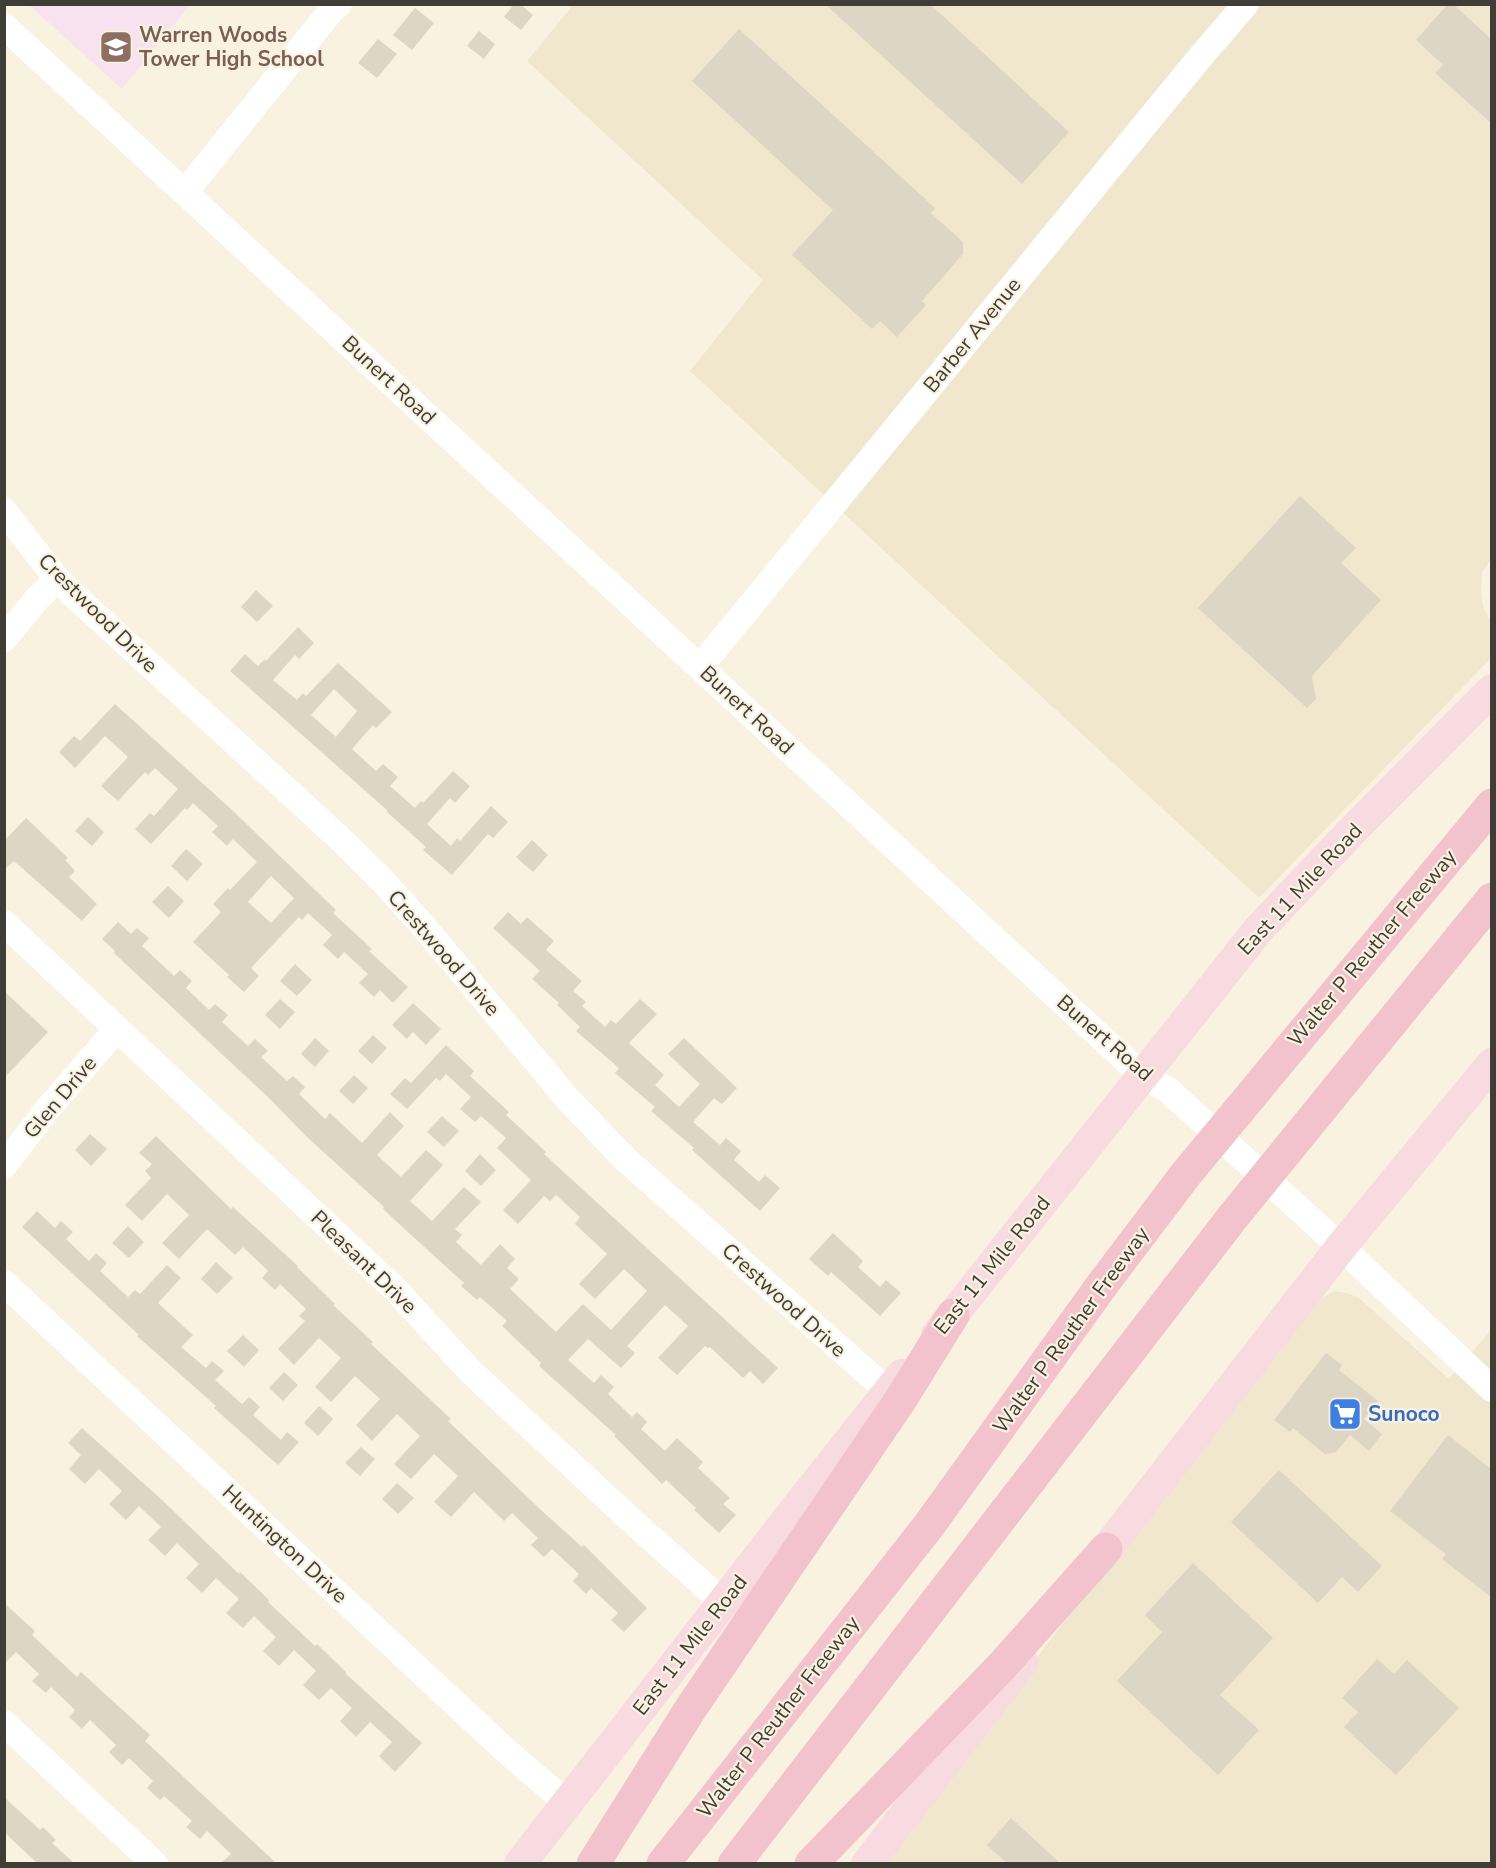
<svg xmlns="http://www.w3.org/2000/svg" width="1496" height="1868" font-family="'Nunito Sans',sans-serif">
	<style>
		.built { fill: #f1e6ce }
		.education { fill: #f8e2ef }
		.building { fill: #ddd6c5; fill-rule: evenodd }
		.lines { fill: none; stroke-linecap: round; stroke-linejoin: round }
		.minor { stroke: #fff; stroke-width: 26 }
		.major { stroke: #f7dbe1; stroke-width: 32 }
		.highway { stroke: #f2c3cd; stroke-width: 33 }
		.labels { text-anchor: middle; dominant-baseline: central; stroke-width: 4.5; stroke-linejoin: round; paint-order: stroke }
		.education-label { font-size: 21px; font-weight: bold; fill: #785e54; stroke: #faf2e1; text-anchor: start }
		.street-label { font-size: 21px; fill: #403d36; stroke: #faf2e1 }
		.shop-label { font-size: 21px; font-weight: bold; fill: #366cbe; stroke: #faf2e1; text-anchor: start }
	</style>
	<rect width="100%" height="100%" fill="#faf2e1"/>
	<!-- built -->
	<path class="built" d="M573,5h918l1,552 -10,16 -1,18 2,15 8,16v36l-232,240 -569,-527 73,-91 -236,-219z
		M1334,1291l13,2 12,5 90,81 42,-49v533l-611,1 225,-296 214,-268z"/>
	<!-- education -->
	<path class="education" d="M29,5h161l-68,84z"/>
	<!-- building -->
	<path class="building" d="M514,4h6l13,11 -12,15 -17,-13z
		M825,4h105l139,128 -47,52z
		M1448,4h5l38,35v84l-56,-50 8,-8 -27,-25z
		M415,8l19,15 -22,27 -19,-15z
		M739,29l196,179 -4,5 32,29v12l-41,47 4,4 -29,32 -17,-16 -8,8 -80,-74 41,-45 -141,-129z
		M479,31l16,13 -11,15 -17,-13z
		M378,39l19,15 -20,24 -19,-15z
		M1300,496l56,52 -15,15 40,37 -69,76 4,23 -9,9 -109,-100z
		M256,590l17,16 -16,16 -16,-15z
		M298,627l16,16 -15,16 -4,-4 -22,25 24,20 6,-7 3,3 32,-33 54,49 -16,16 -3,-3 -21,24 24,22 7,-7 15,13 -8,9 25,22 6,-7 2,2 30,-32 17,15 -15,17 -5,-5 -23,26 24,22 6,-8 3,3 31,-35 17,16 -15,16 -5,-4 -36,41 -29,-25 3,-3 -39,-35 1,-1 -158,-140 15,-17 13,12 7,-7 1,2zM334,689l23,22 -21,26 -25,-22z
		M115,704l117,106 104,100 -3,3 39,36 -3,2 39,36 -15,16 -13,-13 -6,7 -15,-14 9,-9 -24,-22 -6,7 -15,-14 9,-10 -24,-22 -6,7 -3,-3 -48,51 8,8 -15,16 -17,-15 2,-2 -36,-33 28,-30 -8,-8 15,-16 2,2 27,-28 -24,-23 -6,7 -15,-14 6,-6 -25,-23 -6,7 -2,-2 -34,36 -16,-15 15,-16 4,3 24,-27 -23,-21 -7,7 -3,-3 -27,29 -17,-15 27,-29 -23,-21 -30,32 -16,-16 15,-16 6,5zM271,876l23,22 -23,25 -23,-21z
		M88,817l16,15 -12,14 -17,-15z
		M26,818l42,40 -3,2 10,11 -6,6 28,27 -15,17 -68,-60 -10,9v-29z
		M532,840l16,15 -15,17 -17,-15z
		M186,849l17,15 -16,17 -16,-15z
		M168,886l16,15 -15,17 -17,-16z
		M508,912l13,12 6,-7 27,24 -8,9 36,31 -9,10 13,11 -4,4 23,21 6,-7 5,4 24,-25 17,15 -28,29 35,32 -9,10 24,22 21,-23 -32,-30 16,-16 53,50 -15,16 -8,-6 -21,24 27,23 6,-7 15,13 -7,9 25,22 6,-7 15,13 -20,23 -68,-61 2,-2 -43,-37 4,-4 -40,-34 4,-5 -43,-37 4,-4 -23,-22 2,-2 -27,-24 8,-8 -47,-43z
		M118,922l13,12 6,-6 12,10 -7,8 32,30 6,-6 12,11 -6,7 23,22 6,-6 13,11 -6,7 26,24 7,-7 13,12 -7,6 26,24 6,-5 12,11 -6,7 26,25 5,-6 32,30 28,-31 14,14 -27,29 24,22 25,-27 17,15 -33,36 22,20 32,-34 17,15 -26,27 7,6 -6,7 25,23 19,-21 15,15 -8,9 12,11 -9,10 46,43 27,-28 28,26 36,-39 -23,-22 -29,30 -16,-15 28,-30 -32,-30 5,-7 -24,-22 -6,6 -6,-5 -26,28 -15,-14 28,-30 -34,-32 9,-10 -25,-22 -6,6 -15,-13 11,-12 -25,-23 -6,7 -4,-3 -29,31 -17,-15 15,-16 6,5 35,-38 28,26 -4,5 39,36 -3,3 40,37 -2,2 234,214 -15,16 -13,-13 -7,7 -33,-31 -2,1 -3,-2 -28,29 -19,-17 30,-32 -23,-21 -38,41 8,7 -14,15 -33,-29 -20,21 26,23 7,-8 13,12 -6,7 24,23 5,-5 10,10 -6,7 24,22 12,-13 26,24 -5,6 32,30 -7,6 13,11 -17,18 -25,-23 2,-2 -30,-28 -4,4 -48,-48 2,-1 -77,-69 2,-3 -39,-37 5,-5 -27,-24 -3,3 -16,-14 3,-3 -54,-49 -27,-25 1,-2 -76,-69 -38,-39 -156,-146 1,-2 -13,-12z
		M295,964l17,16 -15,16 -17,-15z
		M4,991l44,41 -44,46z
		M280,999l15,13 -15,17 -15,-14z
		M413,1003l28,26 -15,16 -13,-13 -6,7 -15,-14z
		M373,1035l14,13 -15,16 -14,-13z
		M315,1038l14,13 -14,16 -14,-13z
		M354,1075l14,13 -15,16 -14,-13z
		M442,1116l17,15 -15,16 -17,-15z
		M90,1134l17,15 -16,17 -16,-16z
		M156,1136l75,73 2,-2 65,59 -1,1 38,37 -2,1 40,37 -2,2 80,75 -3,2 93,89 41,37 2,-2 63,63 -23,24 -13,-12 7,-7 -27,-25 -5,6 -13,-13 6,-7 -27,-25 -8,8 -13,-12 7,-7 -26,-25 -8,8 -30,-29 -23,25 -17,-15 24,-26 -24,-22 -23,25 -17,-15 26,-28 -23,-22 -25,27 -16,-16 24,-26 -25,-23 -24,26 -16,-15 26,-29 -22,-20 -25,27 -16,-16 27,-28 -6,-5 7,-7 -26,-25 -5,6 -13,-12 6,-7 -25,-24 -8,8 -28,-26 -28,30 -17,-16 27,-28 -22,-21 -25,27 -17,-16 26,-27 -6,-7 7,-7 -13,-11z
		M480,1154l16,16 -15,16 -16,-15z
		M37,1211l18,17 6,-7 12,11 -7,7 23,22 7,-8 11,10 -7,8 28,26 7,-7 5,4 27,-29 14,13 -23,25 35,32 -12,12 25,21 6,-7 12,10 -9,9 27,24 7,-7 11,10 -7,8 28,25 6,-8 12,10 -21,23 -64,-57 2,-2 -79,-70 2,-1 -117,-108z
		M128,1226l16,16 -15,16 -17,-15z
		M833,1233l30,28 -5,6 22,20 6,-7 15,13 -21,23 -49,-44 -3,4 -19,-17z
		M216,1262l17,16 -16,16 -16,-15z
		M243,1335l16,15 -15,17 -17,-16z
		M1326,1353l16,12 -3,5 39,31 -14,18 18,15 -13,17 -19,-16 -14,17 -11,2 -32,-26 -3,4 -16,-12z
		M284,1372l14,13 -15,16 -14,-13z
		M319,1406l14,13 -15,17 -14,-13z
		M82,1428l80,72 77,74 1,-2 29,28 -1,2 47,44 2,-2 29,28 -1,1 77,70 -27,29 -16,-16 13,-14 -22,-20 -14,15 -16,-16 12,-13 -21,-20 -12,12 -16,-15 13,-14 -22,-21 -15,16 -16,-15 13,-14 -22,-21 -11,12 -17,-15 13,-14 -23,-21 -14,15 -16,-15 13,-14 -22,-21 -12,13 -17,-16 13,-13 -22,-21 -13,14 -17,-16 13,-13 -23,-22 -14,15 -16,-15 12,-14 -13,-12z
		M1448,1435l43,34v128l-49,-38 4,-5 -56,-43z
		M361,1447l14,12 -15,17 -15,-13z
		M1279,1470l103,96 -24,26 -16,-15 -24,26 -87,-81z
		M397,1483l17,15 -16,16 -16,-15z
		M1193,1563l80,75 -53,57 39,35 -41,45 -101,-94 45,-49 -17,-17z
		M4,1603l31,28 -3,4 45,42 4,-5 69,63 -5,6 131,122h-55l10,-9 -24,-23 -7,8 -14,-12 6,-6 -28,-25 -4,4 -13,-12 6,-7 -24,-23 -7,7 -13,-13 7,-7 -26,-25 -8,9 -13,-12 6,-7 -24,-23 -5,6 -14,-12 7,-7 -23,-22 -12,12z
		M1377,1659l17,15 13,-14 52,48 -63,67 -52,-48 14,-15 -16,-14z
		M4,1797l36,33 3,-3 13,13 -4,3 22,20h-37l-15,-14 -18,-17z
		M1011,1818l49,45h-53l-20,-18z"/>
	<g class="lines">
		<!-- minor -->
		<path class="minor" d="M4,26l1138,1049 26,15 173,157 151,142
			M185,192l146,-181 8,-7
			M4,511l53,68 22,21 257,235 44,43 45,50 141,169 59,62 263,232
			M4,639l33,-40 20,-20
			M700,667l502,-612 44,-51
			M4,923l391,366 75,82 173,160 80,71
			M4,1166l41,-54 72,-83
			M4,1283l500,466 63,54
			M4,1723l151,141"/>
		<!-- major -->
		<path class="major" d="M937,1335l322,-406 91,-96 142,-143
			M1091,1569l250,-322 151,-183
			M520,1864l274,-353 108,-136
			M867,1864l155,-202"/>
		<!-- highway -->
		<path class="highway" d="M593,1864l98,-156 210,-309 52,-84
			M663,1864l267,-340 172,-239 84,-111 306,-369
			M734,1864l498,-646 260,-319
			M811,1864l191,-198 104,-117"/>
	</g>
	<!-- icons -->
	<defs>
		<g id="school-square" transform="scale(1.725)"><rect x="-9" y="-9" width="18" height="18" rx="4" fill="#8d6e63" stroke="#faf2e1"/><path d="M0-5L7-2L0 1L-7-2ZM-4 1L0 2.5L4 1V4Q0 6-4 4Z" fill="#fff"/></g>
		<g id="supermarket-square" transform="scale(1.725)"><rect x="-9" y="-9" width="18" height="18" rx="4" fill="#3f7fe0" stroke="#faf2e1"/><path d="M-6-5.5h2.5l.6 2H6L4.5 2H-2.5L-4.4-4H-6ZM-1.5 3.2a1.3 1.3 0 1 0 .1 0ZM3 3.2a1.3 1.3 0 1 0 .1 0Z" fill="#fff"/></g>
	</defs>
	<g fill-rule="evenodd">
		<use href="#school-square" x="116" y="47"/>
		<use href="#supermarket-square" x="1345" y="1414"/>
	</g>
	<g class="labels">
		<!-- education labels -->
		<g class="education-label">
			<text x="139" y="35">Warren Woods<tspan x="139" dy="24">Tower High School</tspan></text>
		</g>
		<!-- street labels -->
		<g class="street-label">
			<text transform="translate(972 335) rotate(-51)">Barber Avenue</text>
			<text transform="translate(389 380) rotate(43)">Bunert Road</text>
			<text transform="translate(98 613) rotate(45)">Crestwood Drive</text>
			<text transform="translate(747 710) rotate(43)">Bunert Road</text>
			<text transform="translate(1300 889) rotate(-47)">East 11 Mile Road</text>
			<text transform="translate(1372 948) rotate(-50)">Walter P Reuther Freeway</text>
			<text transform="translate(444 953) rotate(49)">Crestwood Drive</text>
			<text transform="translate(1105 1038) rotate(41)">Bunert Road</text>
			<text transform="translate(60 1097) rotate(-50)">Glen Drive</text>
			<text transform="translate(364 1262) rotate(44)">Pleasant Drive</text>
			<text transform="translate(992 1265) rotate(-51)">East 11 Mile Road</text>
			<text transform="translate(784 1300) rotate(42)">Crestwood Drive</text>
			<text transform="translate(1071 1330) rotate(-54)">Walter P Reuther Freeway</text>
			<text transform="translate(285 1544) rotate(43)">Huntington Drive</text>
			<text transform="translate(690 1645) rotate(-52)">East 11 Mile Road</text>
			<text transform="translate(778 1717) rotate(-52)">Walter P Reuther Freeway</text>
		</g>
		<!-- shop labels -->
		<g class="shop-label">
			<text x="1368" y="1414">Sunoco</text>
		</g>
	</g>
	<!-- border -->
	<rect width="1496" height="1868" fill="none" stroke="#403d36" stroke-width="12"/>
</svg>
